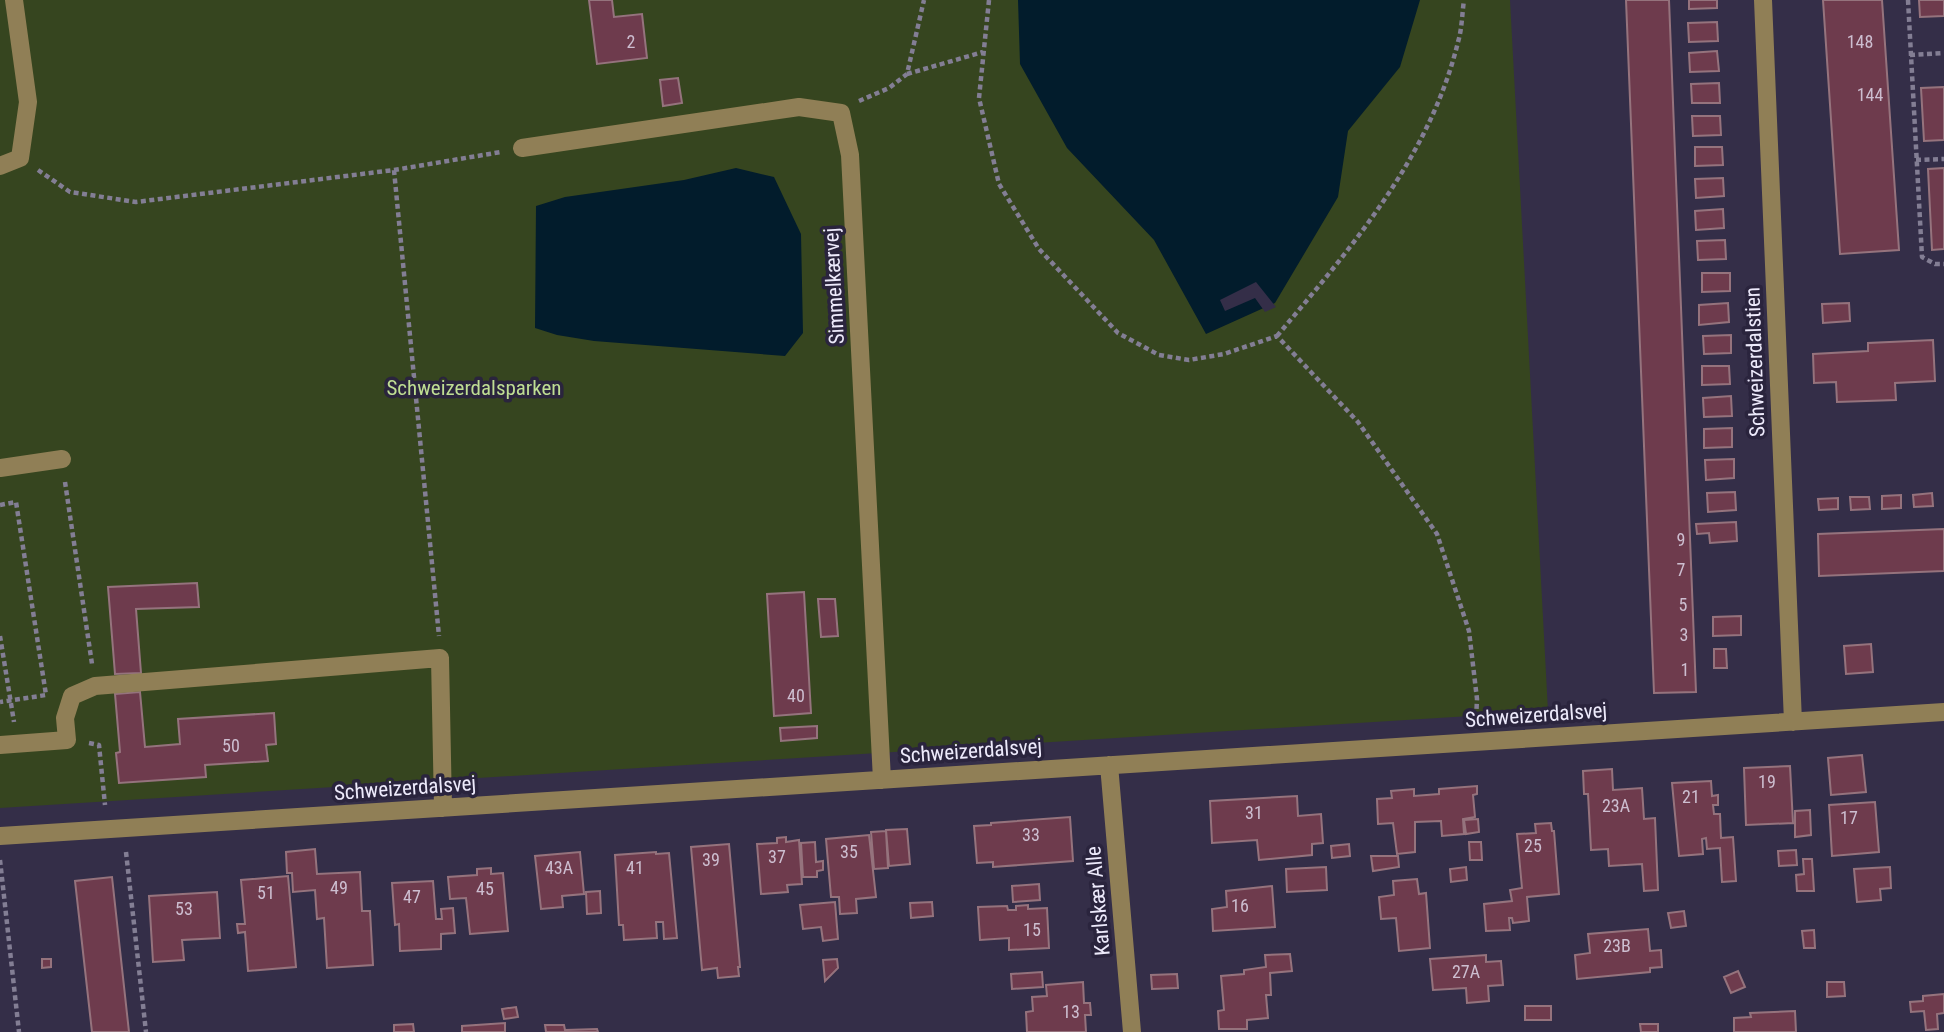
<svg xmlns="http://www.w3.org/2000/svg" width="1944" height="1032" font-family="'Roboto Condensed',sans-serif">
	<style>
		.green { fill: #36451f }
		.water { fill: #021c2c }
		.pier { fill: #342e48 }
		.building { fill: #6e3b4d; stroke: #95737d; stroke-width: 2 }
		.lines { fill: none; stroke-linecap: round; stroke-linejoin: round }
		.path { stroke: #837e94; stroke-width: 4.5; stroke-dasharray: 5 3.5; stroke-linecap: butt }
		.minor { stroke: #907f56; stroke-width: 18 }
		.labels { text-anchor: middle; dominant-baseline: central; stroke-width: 7; stroke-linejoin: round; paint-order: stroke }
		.number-label { font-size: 18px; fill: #cdbed0 }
		.street-label { font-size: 21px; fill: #edeafb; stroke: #2a243d }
		.park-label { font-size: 21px; fill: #bfde93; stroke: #2a243d }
	</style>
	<rect width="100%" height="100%" fill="#342e48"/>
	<!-- green -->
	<path class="green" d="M0,0h1510l38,711 -1548,97z"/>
	<!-- water -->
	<path class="water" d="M1018,0h402l-20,67 -52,64 -10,66 -63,106 -69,31 -52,-94 -87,-92 -47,-84z
		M736,168l38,9 27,57 2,99 -18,23 -191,-15 -37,-6 -22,-7 1,-122 29,-9 119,-17z"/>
	<!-- pier -->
	<path class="pier" d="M1256,282l20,25 -11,5 -10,-14 -30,13 -5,-11z"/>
	<!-- building -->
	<path class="building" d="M589,0h23l2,17 28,-3 5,44 -50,6z
		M1626,0h43l27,692 -42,1z
		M1689,0h28v8l-28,1z
		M1823,0h59l17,250 -59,4z
		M1919,0h25v16l-24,1z
		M1717,22l1,19 -29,1 -1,-19z
		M1717,51l2,20 -29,1 -1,-19z
		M678,78l4,25 -19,3 -3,-26z
		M1719,83l1,20h-28l-1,-19z
		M1944,87v53l-20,1 -3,-53z
		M1692,116h28l1,19 -28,1z
		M1695,147h27l1,18 -28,1z
		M1944,168v81l-12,1 -4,-81z
		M1723,178l1,18 -28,2 -1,-19z
		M1723,209l1,19 -28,2 -1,-19z
		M1725,240l1,19 -28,1 -1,-19z
		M1702,273h28v18l-28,1z
		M1728,303l1,19 -30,3v-20z
		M1849,303l1,18 -27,2 -1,-19z
		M1731,335v18l-27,1 -1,-18z
		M1933,340l2,41 -40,2 1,17 -59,2 -1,-20 -22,1 -1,-29 55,-3v-8z
		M1702,366h27l1,18 -28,1z
		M1731,396l1,20 -28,1 -1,-19z
		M1732,428v19l-28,1v-19z
		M1734,459v19l-28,2 -1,-20z
		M1735,492l1,18 -28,2 -1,-19z
		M1932,493l1,13 -19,1 -1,-12z
		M1901,495v13l-19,1v-13z
		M1850,497h19l1,12 -19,1z
		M1838,498v11l-19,1 -1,-11z
		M1736,522l1,19 -27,2 -1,-10 -12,1 -1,-10z
		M1944,529v42l-125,5 -1,-42z
		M197,583l2,24 -63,2 5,64 -26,1 -7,-87z
		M804,592l7,121 -37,3 -7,-122z
		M818,599h17l3,37 -17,1z
		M1741,616v19l-28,1v-19z
		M1871,644l2,28 -27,2 -2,-28z
		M1714,649h12l1,19h-13z
		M140,692l5,55 35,-3 -2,-25 96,-6 2,31 -10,1 2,16 -63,4 1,12 -87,6 -3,-30 4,-1 -5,-58z
		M817,726v12l-36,3 -1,-13z
		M1862,755l4,37 -35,3 -3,-37z
		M1790,766l3,57 -47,2 -2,-57z
		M1612,769l1,21 29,-2 2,31 11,-1 3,72 -14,1 -2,-27 -33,2 -1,-17 -17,1 -3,-56h-4l-1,-23z
		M1711,781l1,15 6,-1v10h-5l1,9h6l1,24 12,-1 3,44 -14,1 -2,-34 -13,1 -1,-11 -4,1 1,15 -24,2 -7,-73z
		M1477,786v8l-4,1 2,22 -12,2 1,15 -22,2 -1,-15 -26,1v30l-18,2 -4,-31 -15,1 -1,-25 15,-1 -1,-7 23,-2v7l25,-2v-5z
		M1297,796l1,20 23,-2 2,29 -11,1v11l-53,5 -2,-20 -45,3 -2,-42z
		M1875,802l4,50 -47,4 -3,-51z
		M1810,810l1,25 -16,2v-26z
		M1070,817l3,44 -80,6v-5l-16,1 -3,-37 17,-1v-2z
		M1478,819l1,13 -13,2 -2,-14z
		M1551,823l1,8h2l5,63 -32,3 2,24 -16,2 -1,-5h-3l1,12 -24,1 -2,-27 28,-3 -2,-11 12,-2 -5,-54 19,-1 -1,-9z
		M907,829l3,35 -21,2 -3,-36z
		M886,831l2,37 -14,1 -3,-37z
		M869,835l7,62 -20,2 1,14 -17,1 -1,-17h-8l-5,-58z
		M786,837v5l13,-2 3,44 -15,1 1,7 -27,2 -4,-50 20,-1v-5z
		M815,842l1,20 7,-1v9l-6,1v6h-14l-2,-34z
		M1469,842h12l1,18h-12z
		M729,844l11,123h-2l1,9 -21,2 -1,-10 -15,2 -11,-123z
		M1349,844l1,12 -18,2 -1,-12z
		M315,849l2,25 43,-2 2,39h8l3,54 -46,3 -3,-50 -7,1 -2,-29 -22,2 -1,-19h-5l-1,-21z
		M1796,850l1,15 -18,1 -1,-15z
		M580,852l4,42 -22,2 1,11 -22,2 -6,-53z
		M656,852v2l13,-1 8,85 -13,1 -1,-17h-7l1,16 -33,2 -1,-15h-4l-4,-70z
		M1371,856h27l1,11 -26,4z
		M1803,859h9l2,32h-17l-1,-16 8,-1z
		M1326,867l1,23 -40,2 -1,-23z
		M1466,867l1,13 -16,2 -1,-13z
		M1890,867l1,21 -11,1 1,11 -24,2 -3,-33z
		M491,868v6l12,-1 5,58 -38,3 -4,-36 -16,1 -2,-22 29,-2v-6z
		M288,876l8,91 -48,4 -3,-39 -7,1 -1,-9h8l-4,-44z
		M112,877l17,155h-37l-17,-151z
		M1417,879l2,15 7,-1 4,55 -31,3 -3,-33 -15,1 -2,-22 15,-2 -1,-14z
		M433,881l3,38h6l-1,-10 12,-1 2,25 -14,1v15l-41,2 -1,-27 -4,1 -3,-42z
		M1039,884l1,16 -27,2 -1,-16z
		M1272,886l3,41 -62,4 -1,-22 15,-2 -1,-16z
		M600,891l1,22 -14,1 -1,-22z
		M217,892l3,46 -38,2 2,20 -31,2 -4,-66z
		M835,902l3,37 -15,2 -2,-14 -18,2 -3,-24z
		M932,902l1,14 -22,2 -1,-15z
		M1028,905v4l19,-1 2,40 -40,2v-12l-29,2 -2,-33 29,-1 1,4h8v-4z
		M1684,911l2,15 -15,2 -3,-15z
		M1648,929l2,22 11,-1 1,17 -12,1v4l-73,7 -2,-24 15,-2 -2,-19z
		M1814,930l1,18h-11l-2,-17z
		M1290,954l2,17 -22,2 1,22h-5l2,23 -21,2v9h-28l-1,-18 6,-1 -3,-34 23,-2v-4l22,-3 -1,-12z
		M1486,955v7l15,-1 2,24 -15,1 1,15 -22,2 -1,-15 -33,2 -3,-31z
		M42,959h9v8l-9,1z
		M837,959l1,9 -13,13 -2,-21z
		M1738,971l7,16 -14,6 -7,-16z
		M1042,972l1,15 -31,2 -1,-15z
		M1177,974l1,14 -26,1 -1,-14z
		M1083,982l1,21h6l1,12h-6l1,17h-59l-1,-20 7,-1 -1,-14 15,-1 -1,-11z
		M1827,982h17l1,14 -18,1z
		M1944,994v19l-7,1 1,15 -12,1 -2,-19 -13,1 -1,-10 13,-1v-5z
		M1525,1006h26v14h-26z
		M516,1007l2,10 -14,2 -2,-10z
		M1795,1011l1,21h-62v-14l17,-1 -1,-4z
		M505,1023v9h-43v-6z
		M413,1024l1,8h-20v-7z
		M1640,1024h18v8h-17z
		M545,1025h19l1,5 32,-1 1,3h-52z"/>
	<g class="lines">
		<!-- path -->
		<path class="path" d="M989,0l-10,98 20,86 40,65 79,84 41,22 30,5 35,-6 53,-18 81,86 79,112 32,97 8,68 -1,21
			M1908,0l14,257 13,7h9
			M1910,55l34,-2
			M907,74l76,-22
			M859,101l30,-13 18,-14 17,-74
			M1916,160l28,-1
			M38,170l32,22 66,10 258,-32 107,-18
			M394,170l45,466
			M1277,336c74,-88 153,-179 181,-294 4,-13 4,-28 6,-42
			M65,482l27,182
			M0,505l16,-3 30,193 -46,7
			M0,636l14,86
			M89,743l10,2 6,60
			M126,852l20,180
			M0,860l19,172"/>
		<!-- minor -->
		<path class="minor" d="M1763,0l30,722
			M522,148l277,-41 42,6 9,42 32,625
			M0,166l20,-8 8,-56 -14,-102
			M0,468l62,-9
			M0,745l67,-5 -2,-22 7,-22 23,-10 345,-28 3,150
			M1109,765l23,267
			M0,836l1944,-124"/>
	</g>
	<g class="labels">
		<!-- number labels -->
		<g class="number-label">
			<text x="631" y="41">2</text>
			<text x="1860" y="41">148</text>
			<text x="1870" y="94">144</text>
			<text x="1681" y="539">9</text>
			<text x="1681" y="569">7</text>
			<text x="1683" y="604">5</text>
			<text x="1684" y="634">3</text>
			<text x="1685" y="669">1</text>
			<text x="796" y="695">40</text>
			<text x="231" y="745">50</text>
			<text x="1767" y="781">19</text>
			<text x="1691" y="796">21</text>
			<text x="1616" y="805">23A</text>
			<text x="1254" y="812">31</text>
			<text x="1849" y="817">17</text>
			<text x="1031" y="834">33</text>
			<text x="1533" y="845">25</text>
			<text x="849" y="851">35</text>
			<text x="777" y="856">37</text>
			<text x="711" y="859">39</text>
			<text x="559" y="867">43A</text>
			<text x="635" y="867">41</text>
			<text x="339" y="887">49</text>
			<text x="485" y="888">45</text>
			<text x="266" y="892">51</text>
			<text x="412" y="896">47</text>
			<text x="1240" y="905">16</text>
			<text x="184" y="908">53</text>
			<text x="1032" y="929">15</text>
			<text x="1617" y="945">23B</text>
			<text x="1466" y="971">27A</text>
			<text x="1071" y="1011">13</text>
		</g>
		<!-- street labels -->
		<g class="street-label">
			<text transform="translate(834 286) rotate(-93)">Simmelkærvej</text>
			<text transform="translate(1755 362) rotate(-92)">Schweizerdalstien</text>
			<text transform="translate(1536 715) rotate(-4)">Schweizerdalsvej</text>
			<text transform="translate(971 751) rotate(-4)">Schweizerdalsvej</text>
			<text transform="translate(405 788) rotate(-4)">Schweizerdalsvej</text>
			<text transform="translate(1098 901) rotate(-95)">Karlskær Alle</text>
		</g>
		<!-- park labels -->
		<g class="park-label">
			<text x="474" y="388">Schweizerdalsparken</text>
		</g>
	</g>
</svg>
